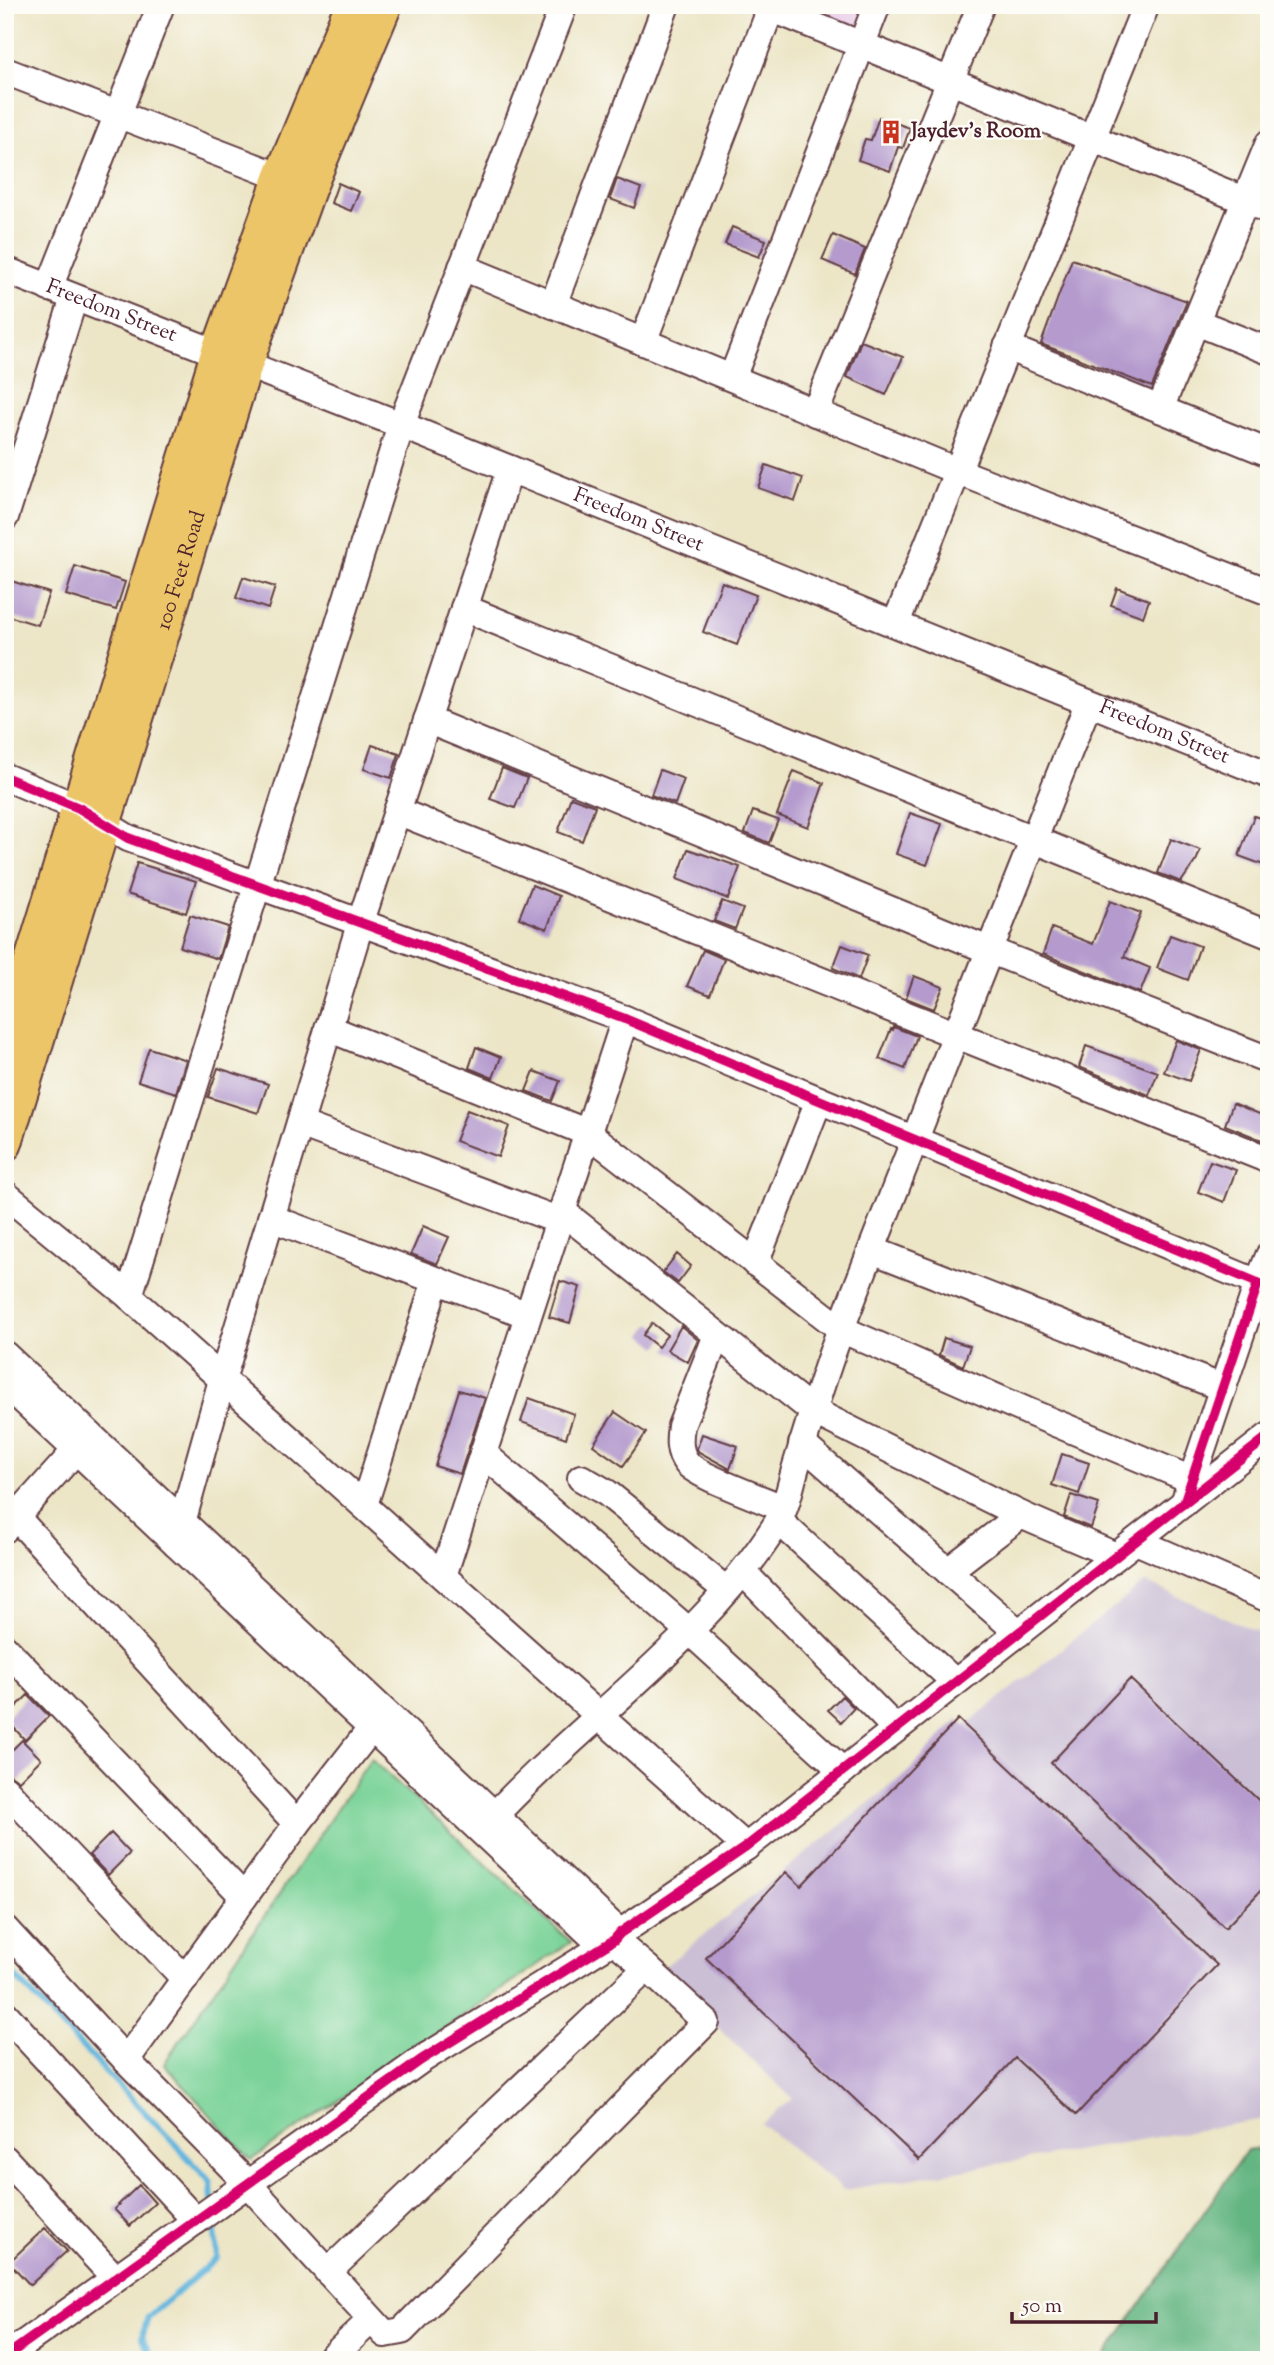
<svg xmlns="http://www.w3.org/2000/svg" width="1274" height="2365" font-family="'Sorts Mill Goudy',serif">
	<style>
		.built { fill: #ecd1ea }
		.industrial { fill: #cbbfd5 }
		.green { fill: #7bd399; stroke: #627962; stroke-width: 2 }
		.forest { fill: #64b581; stroke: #576a56; stroke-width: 2 }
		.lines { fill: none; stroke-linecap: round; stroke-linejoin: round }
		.stream { stroke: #61b5dd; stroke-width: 6 }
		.building { fill: #b49acd }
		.minor-casing { stroke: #623d42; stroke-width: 30 }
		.major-casing { stroke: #623d42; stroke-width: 37 }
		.minor { stroke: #fff; stroke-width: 26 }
		.major { stroke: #edc569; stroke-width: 33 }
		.cycleway-casing { stroke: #fdfcf7; stroke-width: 15 }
		.cycleway { stroke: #d6006c; stroke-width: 10 }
		.labels { text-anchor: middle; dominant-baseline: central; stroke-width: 5; stroke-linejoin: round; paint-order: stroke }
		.poi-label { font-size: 21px; font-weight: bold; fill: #4a1f2b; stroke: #fdfcf7; text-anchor: start }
		.street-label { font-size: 21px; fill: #4a1f2b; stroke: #fdfcf7 }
	</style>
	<rect width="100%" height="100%" fill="#fdfcf7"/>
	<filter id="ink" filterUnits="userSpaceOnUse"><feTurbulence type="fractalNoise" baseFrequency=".0143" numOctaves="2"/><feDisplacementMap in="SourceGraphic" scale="14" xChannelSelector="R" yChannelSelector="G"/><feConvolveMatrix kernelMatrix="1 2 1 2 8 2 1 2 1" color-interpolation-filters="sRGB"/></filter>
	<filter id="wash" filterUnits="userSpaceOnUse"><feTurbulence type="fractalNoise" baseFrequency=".00686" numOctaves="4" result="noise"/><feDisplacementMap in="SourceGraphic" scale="28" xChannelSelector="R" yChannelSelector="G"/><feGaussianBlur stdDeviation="1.57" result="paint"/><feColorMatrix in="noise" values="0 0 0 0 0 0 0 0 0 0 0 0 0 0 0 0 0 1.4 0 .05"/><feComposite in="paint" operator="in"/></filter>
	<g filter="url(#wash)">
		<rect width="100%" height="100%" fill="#ece5c6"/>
		<!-- built -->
		<path class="built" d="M790,5h77l-12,27z"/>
		<!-- industrial -->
		<path class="industrial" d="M1145,1582l124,55v481l-425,72 -83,-66 32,-25 -134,-128z"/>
		<!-- green -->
		<path class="green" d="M371,1759l200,183 -320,218 -87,-96z"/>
		<!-- forest -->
		<path class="forest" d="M1269,2147v213h-167l145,-210z"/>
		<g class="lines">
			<!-- stream -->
			<path class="stream" d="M5,1966l206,216 1,19
				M153,2360l-11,-22 6,-21 69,-59 -3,-40"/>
		</g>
		<g id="blocks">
			<!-- building -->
			<path class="building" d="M879,117l31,11 -7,20 -5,-1 -8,24 -32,-11 7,-21 6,1z
				M617,179l24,9 -7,20 -24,-9z
				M338,183l21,9 -8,19 -20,-8z
				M732,227l34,13 -7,17 -34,-13z
				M833,235l32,14 -10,25 -33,-14z
				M1072,259l115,42 -35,86 -111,-43z
				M861,341l42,16 -17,38 -39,-18z
				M766,465l37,13 -8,23 -37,-13z
				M75,566l50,16 -9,28 -50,-15z
				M243,577l32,10 -7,22 -32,-11z
				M5,579l44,14 -11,32 -33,-10z
				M722,582l34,13 -19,50 -34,-13z
				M1117,588l32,12 -6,17 -32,-12z
				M372,745l27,9 -8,24 -27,-9z
				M502,768l25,10 -12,30 -25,-9z
				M660,770l24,9 -9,25 -24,-9z
				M794,771l30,12 -16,44 -31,-12z
				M571,797l24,9 -13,35 -24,-9z
				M753,811l25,9 -9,23 -24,-10z
				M910,813l32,11 -15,41 -31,-11z
				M1254,816l15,5v46l-30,-11z
				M1171,839l29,11 -3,9 -16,23 -23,-9z
				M688,849l52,18 -12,32 -51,-20z
				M137,863l59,18 -10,32 -59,-19z
				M532,885l27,11 -12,33 -28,-11z
				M722,901l21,8 -8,20 -21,-8z
				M1110,901l31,12 -17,44 26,11 -10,25 -97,-39 9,-26 41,16z
				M190,915l38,12 -10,32 -38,-12z
				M1170,935l30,11 -12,34 -31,-12z
				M842,945l26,10 -9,24 -26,-11z
				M703,950l21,9 -14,36 -23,-9z
				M914,976l29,11 -9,22 -28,-11z
				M894,1027l23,9 -12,33 -26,-10 12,-30 2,1z
				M1176,1040l25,10 -12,31 -25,-9z
				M1086,1046l72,26 -9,23 -70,-28z
				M476,1047l25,10 -8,21 -24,-10z
				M149,1048l37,12 -10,33 -38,-12z
				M218,1068l50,16 -10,29 -50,-16z
				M534,1071l26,10 -8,20 -26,-10z
				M1233,1103l36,15v25l-44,-18z
				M467,1110l42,16 -11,31 -43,-16z
				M1210,1161l26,9 -12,32 -26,-10z
				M423,1226l26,11 -12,27 -26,-10z
				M677,1254l14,12 -13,17 -15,-11z
				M560,1281l20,6 -10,36 -21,-6z
				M652,1323l15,12 -9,12 -15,-12z
				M681,1326l17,14 -10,22 -21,-12z
				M944,1338l26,8 -7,20 -24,-11z
				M459,1390l26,8 -25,76 -25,-8z
				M529,1398l45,16 -8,24 -45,-16z
				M615,1412l31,21 -23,33 -30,-21z
				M702,1434l36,12 -8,23 -31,-17 -2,-3z
				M1062,1454l27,9 -10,31 -27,-9z
				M1071,1495l28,9 -8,24 -27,-11z
				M1130,1679l139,131v72l-44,46 -174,-165z
				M28,1695l21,21 -24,24 -20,-22z
				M842,1696l12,12 -13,14 -13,-12z
				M958,1719l259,246 -141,150 -61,-57 -96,102 -213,-202 80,-86 15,14z
				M22,1740l19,19 -22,22 -14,-10v-14z
				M111,1833l19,20 -22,22 -19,-20z
				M139,2185l16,18 -25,23 -16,-17z
				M45,2228l22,23 -37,34 -21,-23z"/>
		</g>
	</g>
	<g filter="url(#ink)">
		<use href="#blocks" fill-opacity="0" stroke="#623d42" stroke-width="2"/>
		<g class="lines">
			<!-- minor casing -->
			<g class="minor-casing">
				<g id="minor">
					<path d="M763,5l506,205"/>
					<path d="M5,71l276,106"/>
					<path d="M1269,143l-109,266 109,44"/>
					<path d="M462,267l495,204 312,121"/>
					<path id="s1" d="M5,270l396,155 868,350"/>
					<path d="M49,288l112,-283"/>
					<path d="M553,305l113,-300"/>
					<path d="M1196,322l73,29"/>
					<path d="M643,342l128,-334"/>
					<path d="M1007,347l153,62"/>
					<path d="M732,378l145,-373"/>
					<path d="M815,413l166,-408"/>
					<path d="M5,517l69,-219"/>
					<path d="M464,608l805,327"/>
					<path d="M896,623l250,-618"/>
					<path d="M427,720l564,231 278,109"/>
					<path d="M5,777l74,31 49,30 497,181 633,264 -74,220"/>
					<path d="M397,811l872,349"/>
					<path d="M328,1028l260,105 253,196 188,83 163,68"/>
					<path d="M300,1124l260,97"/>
					<path d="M5,1194l124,102 617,551"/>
					<path d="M563,1212l250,199 208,104 95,41"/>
					<path d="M271,1218l257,97"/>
					<path d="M872,1250l351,138"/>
					<path d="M755,1263l64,-163"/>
					<path d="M1258,1283l11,-27"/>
					<path d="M129,1296l272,-871 163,-420"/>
					<path d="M717,1335l-36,91c-2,13 -3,26 6,37 10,13 77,37 96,45"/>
					<path d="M5,1355l615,578"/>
					<path d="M5,1383l598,563"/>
					<path d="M802,1444l217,189"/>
					<path d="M483,1453l206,178 154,140"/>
					<path d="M581,1478l26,15 119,97"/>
					<path d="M364,1505l72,-225"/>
					<path d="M16,1517l281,307"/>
					<path d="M779,1521l176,161"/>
					<path d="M5,1529l83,-92"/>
					<path d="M1136,1541l133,58"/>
					<path d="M176,1544l46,-164 139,-459 149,-452"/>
					<path d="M948,1571l73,-56"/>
					<path d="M743,1572l153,157"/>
					<path d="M443,1576l182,-557"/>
					<path d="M5,1648l239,249"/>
					<path d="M5,1789l180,190"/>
					<path d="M481,1830c94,-105 219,-185 295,-305 11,-17 15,-43 21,-62 14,-46 28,-93 45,-137 80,-208 163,-415 246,-622"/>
					<path d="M5,1929l121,131 123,125 136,149 17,-3 304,-309 -59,-54"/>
					<path d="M5,2014l191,207"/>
					<path d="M126,2060l171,-236 84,-108"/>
					<path d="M5,2159l110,119"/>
					<path d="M328,2272l319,-304 -33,-28"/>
					<path d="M5,2357l416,-297 193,-120 6,-7 126,-86 523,-411"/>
					<path d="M329,2360l42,-40"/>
				</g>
			</g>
			<!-- major casing -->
			<g class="major-casing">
				<g id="major">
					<path d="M5,1047l213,-695 63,-175 71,-172"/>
					<path id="s2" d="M5,1144l241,-781 63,-175 76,-183"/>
				</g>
			</g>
			<!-- minor -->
			<use href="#minor" class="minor"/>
			<!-- major -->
			<use href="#major" class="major"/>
			<!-- cycleway casing -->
			<g class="cycleway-casing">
				<path id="cycleway" d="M5,777l74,31 49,30 497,181 633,264 -74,220
					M5,2357l416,-297 193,-120 6,-7 126,-86 523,-411"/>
			</g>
			<!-- cycleway -->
			<use href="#cycleway" class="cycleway"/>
		</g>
	</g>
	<!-- icons -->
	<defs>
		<g id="building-bare" transform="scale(1.89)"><path d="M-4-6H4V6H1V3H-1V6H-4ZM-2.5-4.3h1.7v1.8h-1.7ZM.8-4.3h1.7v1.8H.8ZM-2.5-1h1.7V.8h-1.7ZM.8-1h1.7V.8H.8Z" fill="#c8321e" stroke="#fdfcf7" stroke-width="2.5" paint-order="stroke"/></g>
	</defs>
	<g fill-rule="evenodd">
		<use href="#building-bare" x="891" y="132"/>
	</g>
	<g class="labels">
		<!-- poi labels -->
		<g class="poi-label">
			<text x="911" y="132">Jaydev's Room</text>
		</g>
		<!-- street labels -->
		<g class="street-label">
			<text stroke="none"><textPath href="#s1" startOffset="114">Freedom Street</textPath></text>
			<text stroke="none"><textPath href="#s1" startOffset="681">Freedom Street</textPath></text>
			<text stroke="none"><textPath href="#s2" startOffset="600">100 Feet Road</textPath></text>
			<text stroke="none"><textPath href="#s1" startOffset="1248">Freedom Street</textPath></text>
		</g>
	</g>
	<!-- margin -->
	<rect width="1274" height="2365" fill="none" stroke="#fdfcf7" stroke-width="28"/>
	<!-- scale -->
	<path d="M1012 2312v10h144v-10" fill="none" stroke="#4a1f2b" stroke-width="3.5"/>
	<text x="1022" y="2312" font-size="21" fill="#4a1f2b" stroke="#fdfcf7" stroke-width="5" paint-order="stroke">50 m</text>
</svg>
